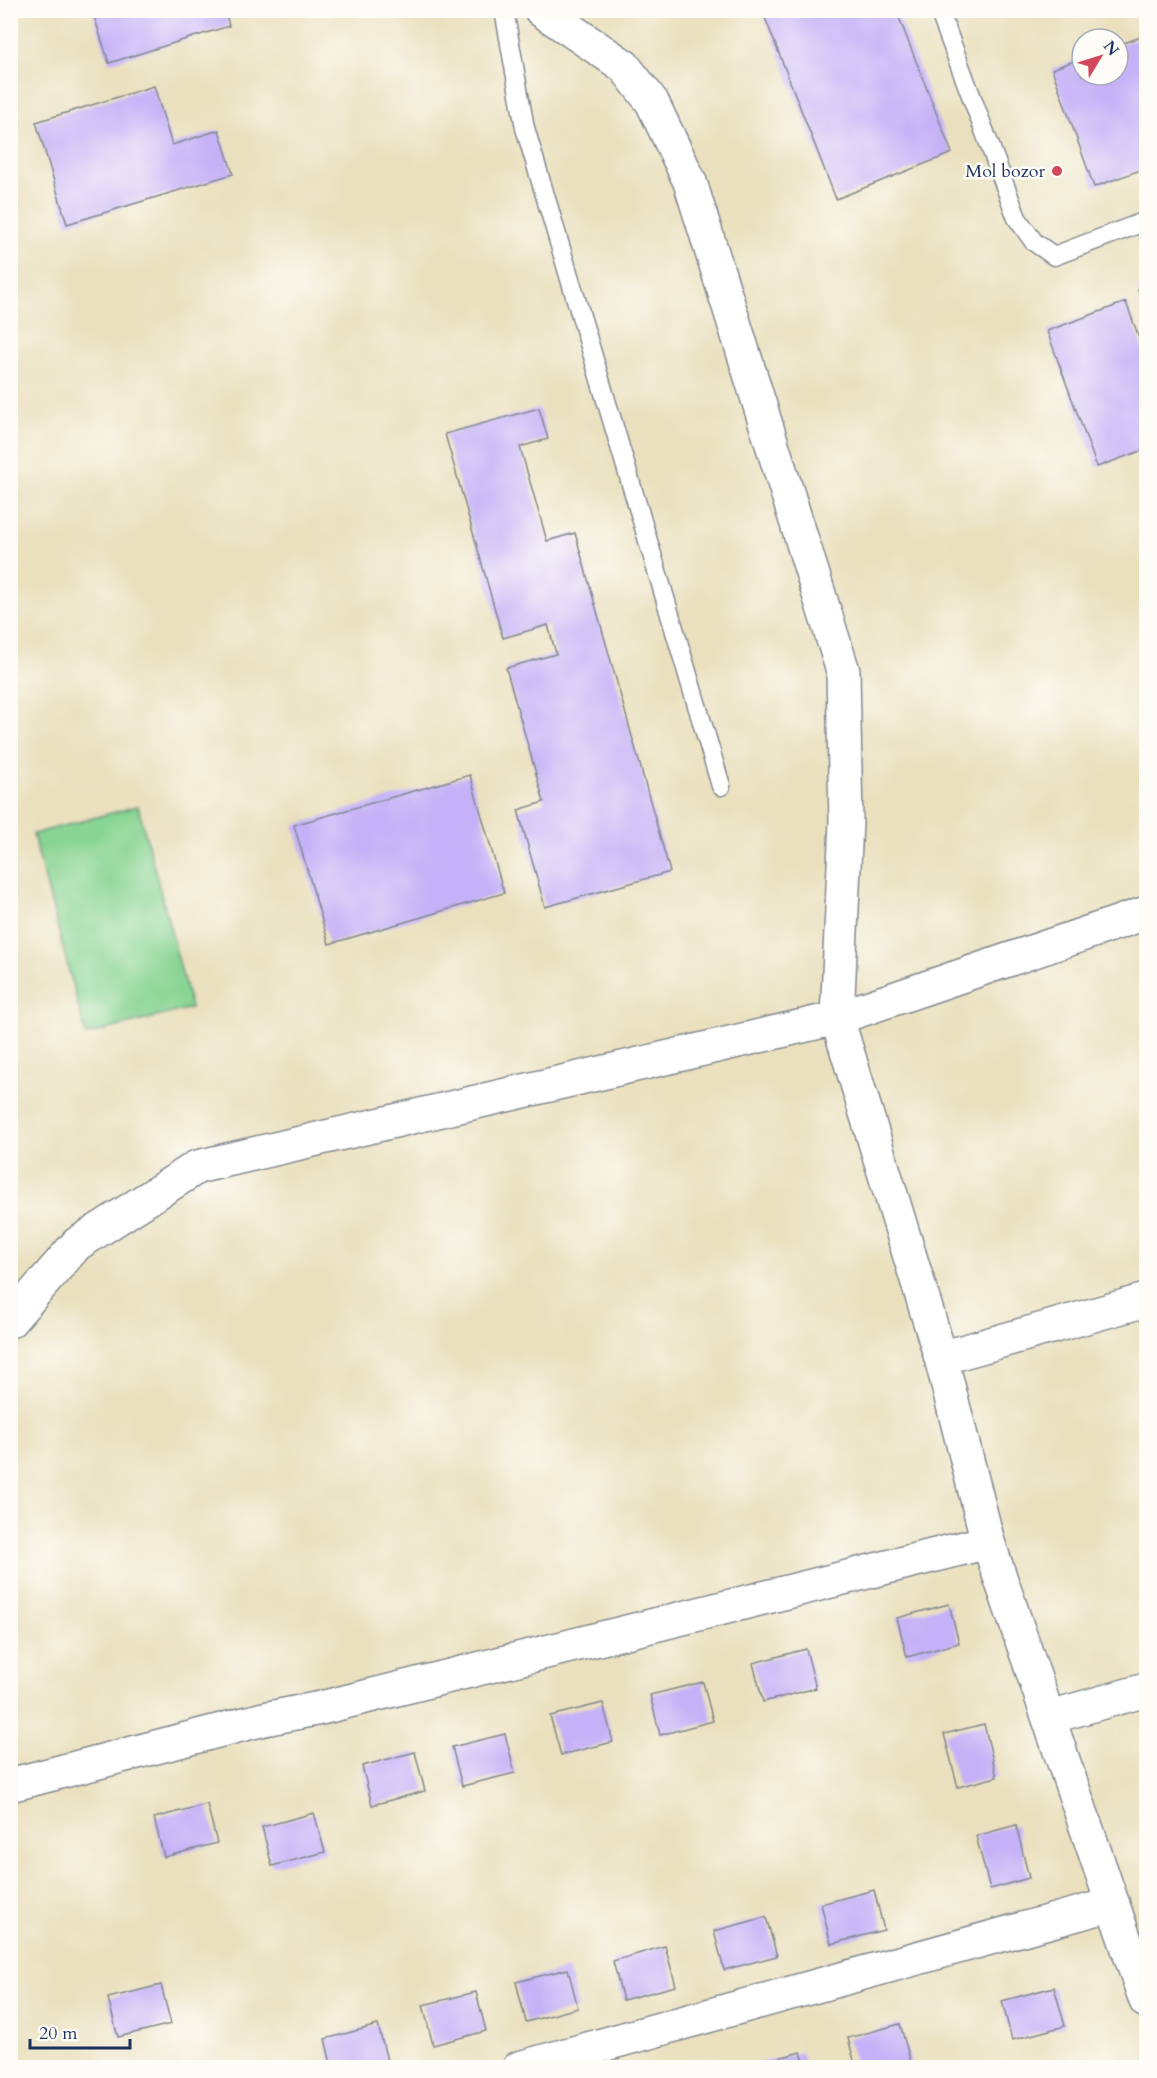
<svg xmlns="http://www.w3.org/2000/svg" width="1157" height="2078" font-family="Cardo,serif">
	<style>
		.green { fill: #88d492; stroke: #528278; stroke-width: 1.5 }
		.building { fill: #c4b1f7 }
		.lines { fill: none; stroke-linecap: round; stroke-linejoin: round }
		.lane-casing { stroke: #82888e; stroke-width: 21 }
		.street-casing { stroke: #82888e; stroke-width: 36 }
		.lane { stroke: #fff; stroke-width: 18 }
		.street { stroke: #fff; stroke-width: 33 }
		.poi-dot { fill: #d1495b; stroke: #fdfcf7; stroke-width: 2 }
		.labels { text-anchor: middle; dominant-baseline: central; stroke-width: 5; stroke-linejoin: round; paint-order: stroke }
		.poi-label { font-size: 18px; fill: #1b2f5e; stroke: #fdfcf7; text-anchor: end }
	</style>
	<rect width="100%" height="100%" fill="#fdfcf7"/>
	<filter id="ink" filterUnits="userSpaceOnUse"><feTurbulence type="fractalNoise" baseFrequency=".0167" numOctaves="2"/><feDisplacementMap in="SourceGraphic" scale="12" xChannelSelector="R" yChannelSelector="G"/><feConvolveMatrix kernelMatrix="1 2 1 2 8 2 1 2 1" color-interpolation-filters="sRGB"/></filter>
	<filter id="wash" filterUnits="userSpaceOnUse"><feTurbulence type="fractalNoise" baseFrequency=".008" numOctaves="4" result="noise"/><feDisplacementMap in="SourceGraphic" scale="24" xChannelSelector="R" yChannelSelector="G"/><feGaussianBlur stdDeviation="1.35" result="paint"/><feColorMatrix in="noise" values="0 0 0 0 0 0 0 0 0 0 0 0 0 0 0 0 0 1.4 0 .05"/><feComposite in="paint" operator="in"/></filter>
	<g filter="url(#wash)">
		<rect width="100%" height="100%" fill="#eae0be"/>
		<!-- green -->
		<path class="green" d="M138,806l53,202 -105,27 -53,-201z"/>
		<g id="blocks">
			<!-- building -->
			<path class="building" d="M92,10h133l4,16 -120,37z
				M762,10h134l56,143 -116,46z
				M1146,35v133l-52,19 -42,-118 30,-11v17h36v-30z
				M154,86l18,59 47,-15 14,44 -166,50 -31,-102z
				M1146,286v24l-8,-21z
				M1126,302l20,55v92l-49,18 -50,-136z
				M539,408l9,31 -28,8 27,94 28,-8 95,339 -125,35 -27,-97 26,-8 -38,-134 50,-14 -8,-29 -45,13 -58,-204z
				M470,775l34,118 -175,51 -35,-119z
				M949,1604l10,39 -52,14 -10,-39z
				M806,1649l10,39 -53,14 -10,-39z
				M703,1682l10,39 -53,14 -10,-40z
				M603,1703l10,39 -52,13 -11,-39z
				M984,1724l13,53 -39,10 -14,-53z
				M505,1734l10,39 -53,13 -10,-39z
				M415,1752l10,39 -53,14 -10,-39z
				M207,1804l10,39 -53,14 -10,-39z
				M314,1813l11,39 -53,14 -10,-39z
				M1016,1825l13,53 -39,11 -14,-53z
				M874,1890l10,40 -53,14 -10,-40z
				M766,1917l11,39 -53,14 -10,-39z
				M665,1946l11,40 -53,14 -10,-39z
				M568,1969l10,39 -52,14 -10,-40z
				M161,1985l10,39 -53,13 -10,-39z
				M1054,1987l11,39 -53,14 -10,-39z
				M476,1992l10,39 -53,14 -10,-40z
				M900,2024l11,39 -15,5h-40l-8,-30z
				M378,2025l10,39 -13,4h-43l-7,-29z
				M801,2052l5,16h-61v-1z"/>
		</g>
	</g>
	<g filter="url(#ink)">
		<use href="#blocks" fill-opacity="0" stroke="#82888e" stroke-width="1.5"/>
		<g class="lines">
			<!-- lane casing -->
			<g class="lane-casing">
				<path id="lane" d="M504,10l21,118 196,658
					M939,10l78,208 17,24 20,14 92,-35"/>
			</g>
			<!-- street casing -->
			<g class="street-casing">
				<path id="street" d="M541,10l83,56 28,36 38,80 153,489 3,151 -9,196 104,340 47,184 158,459
					M10,1321l67,-77 120,-77 640,-149 309,-105
					M941,1358l205,-58
					M1050,1717l96,-27
					M10,1785l254,-66 57,-11 667,-166
					M519,2068l594,-164"/>
			</g>
			<!-- lane -->
			<use href="#lane" class="lane"/>
			<!-- street -->
			<use href="#street" class="street"/>
		</g>
	</g>
	<!-- markers -->
	<circle class="poi-dot" cx="1057" cy="171" r="6"/>
	<g class="labels">
		<!-- poi labels -->
		<g class="poi-label">
			<text x="1045" y="171">Mol bozor</text>
		</g>
	</g>
	<!-- margin -->
	<rect width="1157" height="2078" fill="none" stroke="#fdfcf7" stroke-width="36"/>
	<!-- north arrow -->
	<g transform="translate(1100 57) rotate(52)"><circle r="28" fill="#fdfcf7" stroke="#a3aaba" stroke-width="1.5"/>
	<path d="M0-4.5L10 22L0 15L-10 22Z" fill="#d1495b"/>
	<text y="-9" font-size="16" font-weight="bold" text-anchor="middle" fill="#1b2f5e">N</text>
	</g>
	<!-- scale -->
	<path d="M30 2039v9h100v-9" fill="none" stroke="#1b2f5e" stroke-width="3"/>
	<text x="39" y="2039" font-size="18" fill="#1b2f5e" stroke="#fdfcf7" stroke-width="4.5" paint-order="stroke">20 m</text>
</svg>
